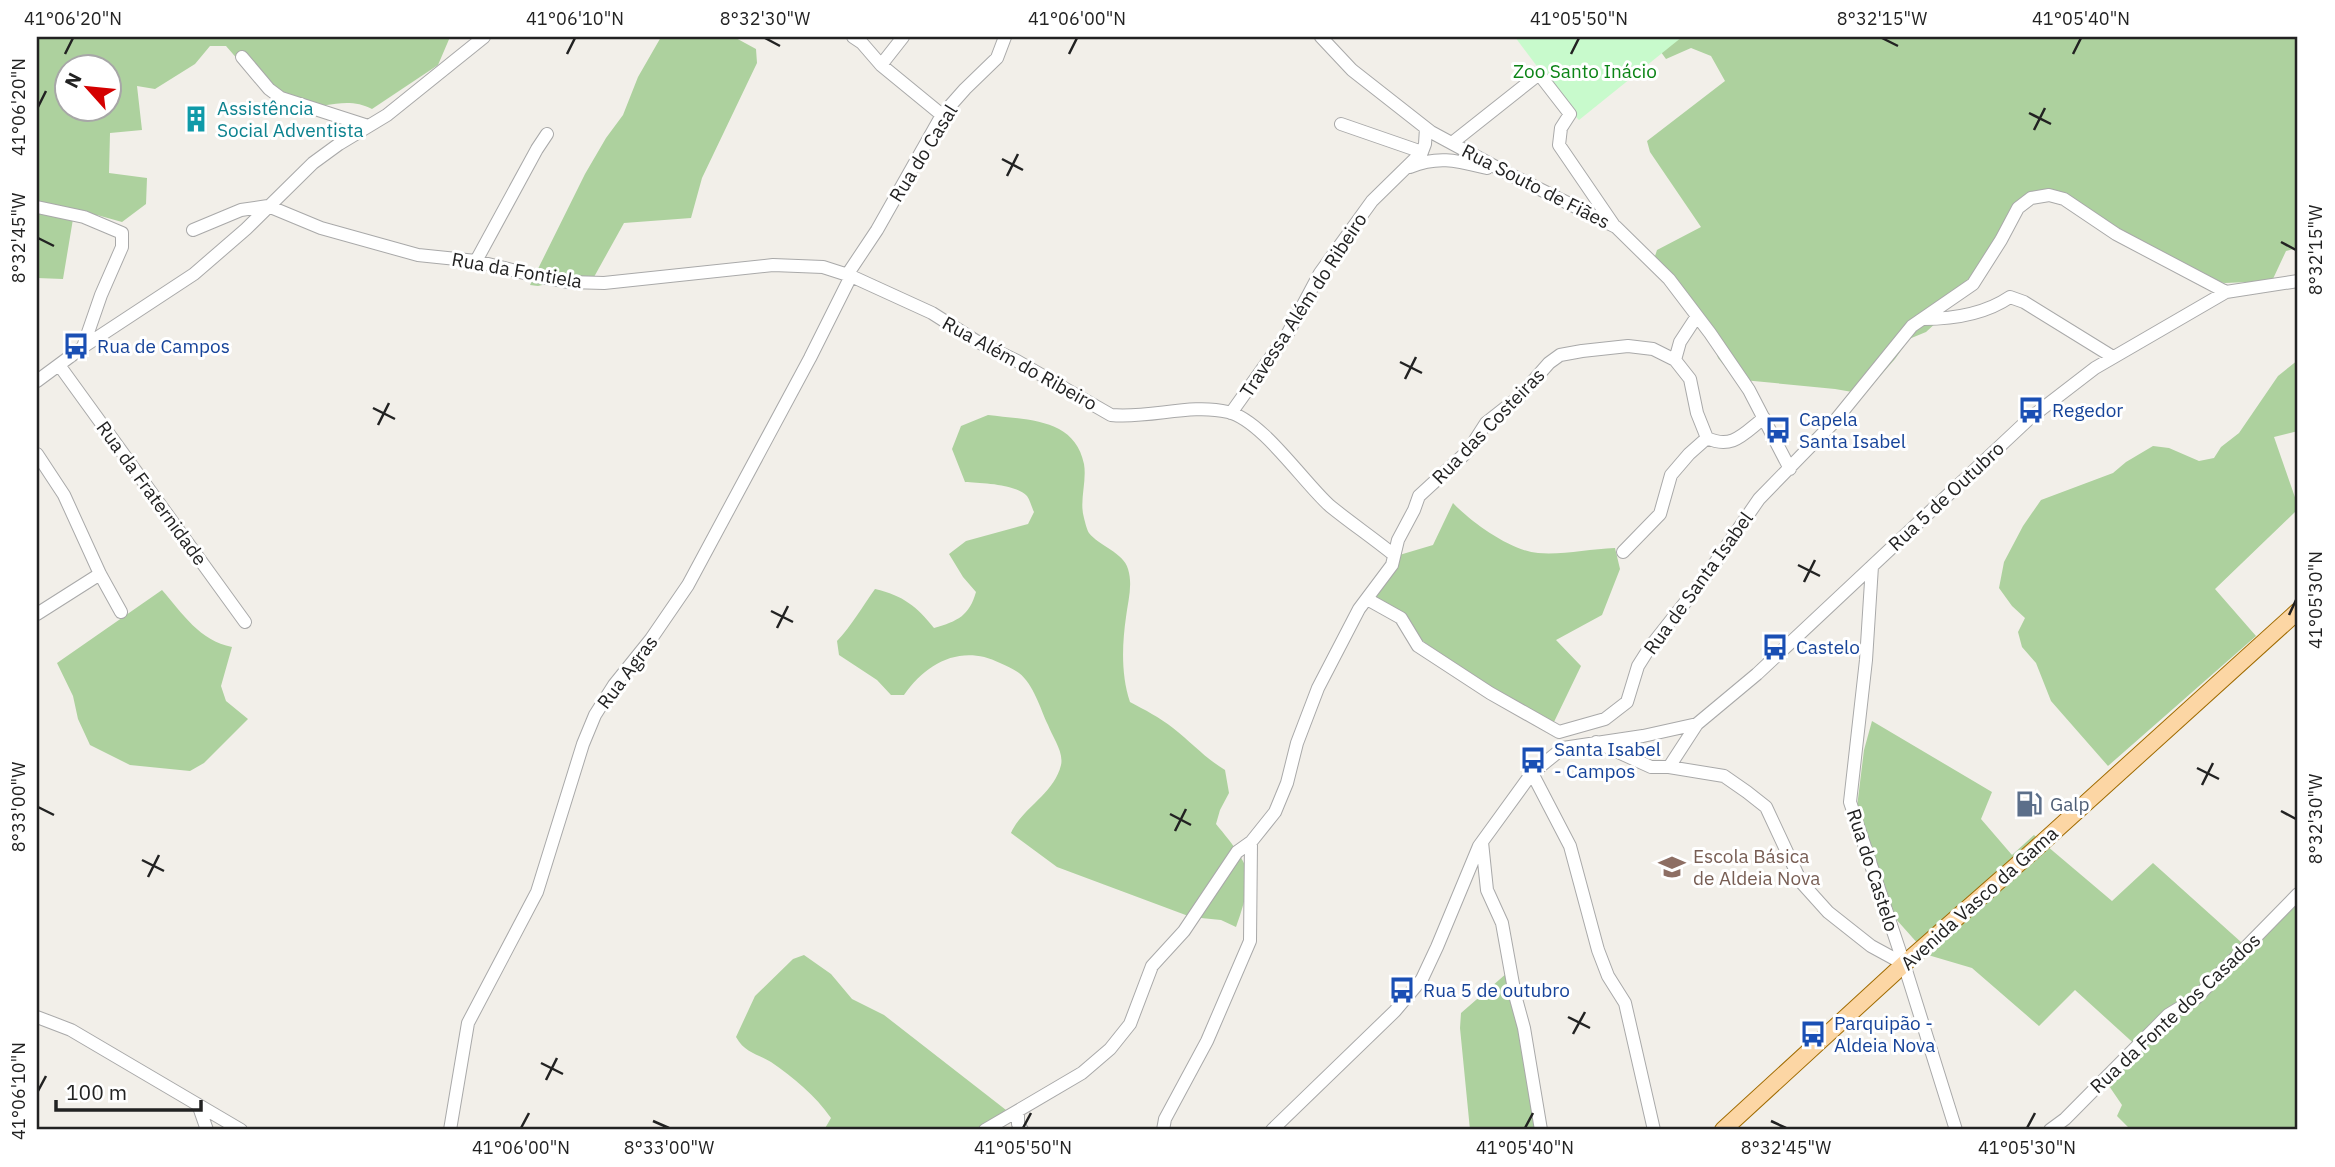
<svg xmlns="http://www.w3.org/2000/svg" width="2335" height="1167" font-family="'IBM Plex Sans',sans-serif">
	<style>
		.forest { fill: #add19e; fill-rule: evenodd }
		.park { fill: #c8facc }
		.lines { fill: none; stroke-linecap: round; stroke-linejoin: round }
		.minor-casing { stroke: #a9a9a9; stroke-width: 14 }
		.major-casing { stroke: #a06b00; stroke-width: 18 }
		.minor { stroke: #fff; stroke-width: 12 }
		.major { stroke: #fcd6a4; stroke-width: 16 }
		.ticks { fill: none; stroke: #222; stroke-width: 2.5 }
		.labels { text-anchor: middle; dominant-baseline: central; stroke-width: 6; stroke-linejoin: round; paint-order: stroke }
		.park-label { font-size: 19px; fill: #0c8416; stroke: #fff }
		.culture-label { font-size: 19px; fill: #0d838f; stroke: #fff; text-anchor: start }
		.street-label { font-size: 19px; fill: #222; stroke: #fff }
		.transit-label { font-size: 19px; fill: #164399; stroke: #fff; text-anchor: start }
		.service-label { font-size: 19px; fill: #4e5e75; stroke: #fff; text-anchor: start }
		.education-label { font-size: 19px; fill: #785e54; stroke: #fff; text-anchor: start }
		.neatline { fill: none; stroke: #222; stroke-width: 2.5 }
		.ticks-label { font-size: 18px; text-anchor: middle; fill: #222 }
	</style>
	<rect width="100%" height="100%" fill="#f2efe9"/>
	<!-- forest -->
	<path class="forest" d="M37,37h413l-12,28 -66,44c-22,-12 -45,-3 -69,0l-50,-32 -27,-31h-16l-15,18 -40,25 -18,-3 5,44 -32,3 -1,40 38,5 -1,26 -24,18 -25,-7 -24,4 -10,60 -26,-1zM66,66h42v42h-42z
		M661,37h73l22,12 1,14 -55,115 -11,40 -67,5 -30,54 -35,4 -21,5 -8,-1 55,-111 21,-36 17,-23 15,-38z
		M1650,37h648v211l-12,3 -14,30 -47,2 -34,-6 -107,-63 -39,-16 -23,7 -83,115 -13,12 -17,7 -14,20 -31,35 -29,-5 -92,-9 -15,-10 -10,-12 -5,-16 -60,-80 4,-12 44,-23 -51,-75 -3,-11 78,-60 -14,-25 -20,-8 -25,11z
		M2298,360v71l-24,6 24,69 -3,6 -80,77 41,47 -148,130 -57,-65 -15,-38 -14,-16 -4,-15 7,-14 -13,-12 -13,-18 5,-26 19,-36 18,-26 72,-27 13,-11 27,-16 16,2 30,13 15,-3 7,-11 18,-14 39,-57z
		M988,415c39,5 87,3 96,49 3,18 -5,37 0,54 1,4 3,12 5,15 9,12 35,20 39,36 5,16 0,32 -2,48 -4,28 -5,58 4,85 15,8 29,15 43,26 18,14 32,30 52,42l4,23 -9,17 -4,14c9,11 29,34 31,48 2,18 -5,38 -11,55l-15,-7 -30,-3 -134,-50 -46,-34c11,-25 43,-39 50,-68 3,-13 -9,-29 -13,-40 -8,-17 -14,-40 -29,-52 -5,-4 -13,-7 -19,-10 -38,-19 -73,-1 -96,32h-13l-14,-15 -38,-25 -2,-14c15,-16 25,-34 38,-52 29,7 41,17 59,39 24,-7 35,-12 42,-36l-13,-15 -14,-23 17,-13 62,-17 6,-12c-2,-4 -4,-12 -7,-16 -11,-12 -46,-13 -62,-14l-13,-33 9,-23z
		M1453,503c18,19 58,48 85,50 25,2 51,-4 77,-5l5,21 -18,46 -46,25 25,26 -28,58 -102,-62 -81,-60 23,-28 3,-18 37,-11z
		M162,590c20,23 38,51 70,57l-11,39 5,15 22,18 -44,44 -14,8 -60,-6 -40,-20 -12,-26 -5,-23 -16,-33z
		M1872,721l120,71 -11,27 31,36 22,-20 78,66 41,-38 98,88 47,-48v227h-167l-14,-14 5,-11 -15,-22 33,-34 -65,-59 -36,36 -67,-58 -44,-13 -33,-37 -38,-111 7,-57z
		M804,955l27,19 21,25 32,16 122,95 -29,20h-153l7,-12c-16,-23 -37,-40 -60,-56 -15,-9 -26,-9 -35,-25l19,-41 38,-37z
		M1507,973l30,157h-67l-10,-102 1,-15z"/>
	<!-- park -->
	<path class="park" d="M1515,37h167l-103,83 -7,-7z"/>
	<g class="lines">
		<!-- minor casing -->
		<g class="minor-casing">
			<path id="minor" d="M853,37l9,6 19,22 61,50
				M1321,37l31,33 79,62 74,40 111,55 53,52 41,54 39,57 41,79
				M242,57l27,32 12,9 87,28
				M881,65l22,-28
				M1341,124l81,28
				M1452,143l87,-69 31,40 -9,14 -2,17 54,79
				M1410,167c29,-12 48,-6 77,1
				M37,207l47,10 38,16v14l-21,48 -18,52
				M193,230l48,-20 27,-4 53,22 97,27 58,6 60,15 33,6 35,1 169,-18 50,2 28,9 81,37 44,28 41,20 94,54c39,4 79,-12 117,-3 34,8 76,71 102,94 21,17 43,32 64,49
				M476,261l61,-112 10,-15
				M847,275l30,-45 65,-115 23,-26 32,-31 8,-21
				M1923,319c30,0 62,-5 87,-22l14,5 89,55
				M1675,360l5,-18 17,-26
				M59,365l186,257
				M37,381l46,-34 111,-73 52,-45 67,-66 26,-19 48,-29 97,-78
				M1231,413l57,-80 32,-60 52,-72 50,-49 3,-8 1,-16
				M37,454l27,41 36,79 21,38
				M1623,552l37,-38 11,-39 18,-21 18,-16
				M1872,566l-6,94 -16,142 54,162 52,166
				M1367,599l34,19 17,28 72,47 69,39
				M37,614l63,-40
				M1559,732l46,-13 22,-17 11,-36 12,-19 56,-71 53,-77 75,-77 78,-96 61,-42 28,-44 17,-32 13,-10 18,-3 15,4 52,35 110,58
				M1596,742l55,25h18l55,9 23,16 19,15 35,75 27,30 43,34 33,18
				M1669,767l28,-43
				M1532,773l38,73 28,104 10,26 17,27 29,127
				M1482,842l5,48 15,33 13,72 9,33 17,102
				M37,1017l34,13 170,100
				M199,1107l8,23
				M1018,1111v13l4,6
				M450,1130l18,-107 69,-131 46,-148 12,-29 19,-30 37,-46 37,-54 122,-227 41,-82
				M985,1130l97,-57 28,-24 20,-25 22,-58 32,-35 53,-79 14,-10 24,-30 12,-29 10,-40 21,-55 41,-79 33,-44 6,-25 16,-30 5,-14 49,-45 18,-28 33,-26 30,-34 11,-8 22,-4 46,-5 25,3 22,11 15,19 7,34 10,25c26,12 37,-5 57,-20
				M1163,1130l2,-11 42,-78 43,-100 1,-99
				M1272,1130l123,-119 27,-32 15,-32 42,-101 53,-73 31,-25 80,-12 54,-12 60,-50 273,-256 65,-50 131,-76 72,-11
				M2050,1130l15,-11 103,-104 28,-17 102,-104"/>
		</g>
		<!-- major casing -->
		<g class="major-casing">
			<path id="major" d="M1723,1130l181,-166 130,-114 264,-239"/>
		</g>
		<!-- minor -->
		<use href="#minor" class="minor"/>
		<!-- major -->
		<use href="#major" class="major"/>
	</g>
	<!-- ticks -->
	<path class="ticks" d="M765,38l15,8M1882,38l16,8M65,54l8,-16M567,54l8,-16M1069,54l8,-16M1571,54l8,-16M2073,54l8,-16M38,107l8,-16M2029,113l22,11M2034,130l11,-22M1002,159l21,11M1007,176l11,-22M38,238l16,8M2281,242l15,8M1400,362l22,11M1405,379l11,-22M373,408l22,11M378,425l11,-22M1798,565l22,11M1804,582l11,-22M771,611l22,11M2289,615l7,-15M777,628l11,-22M2197,768l22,11M2202,785l11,-22M38,807l16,8M2281,811l15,8M1170,814l21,11M1175,831l11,-22M142,860l22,11M148,877l11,-22M1568,1017l22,11M1573,1034l12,-22M541,1063l22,11M546,1080l11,-22M38,1091l8,-15M653,1121l16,7M1771,1121l15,7M521,1128l8,-15M1023,1128l8,-15M1525,1128l8,-15M2027,1128l8,-15"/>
	<!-- icons -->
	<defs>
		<g id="building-bare" transform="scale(2.1)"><path d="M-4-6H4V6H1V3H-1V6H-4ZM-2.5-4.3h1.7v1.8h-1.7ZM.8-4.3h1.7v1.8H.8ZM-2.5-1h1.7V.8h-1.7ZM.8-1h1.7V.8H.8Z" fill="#0f9aa8" stroke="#fff" stroke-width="2.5" paint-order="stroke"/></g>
		<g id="bus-bare" transform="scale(2.1)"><path d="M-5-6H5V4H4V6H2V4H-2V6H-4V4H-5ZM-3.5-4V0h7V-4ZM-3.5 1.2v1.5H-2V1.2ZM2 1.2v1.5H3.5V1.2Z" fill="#1a4fb4" stroke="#fff" stroke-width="2.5" paint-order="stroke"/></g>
		<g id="fuel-bare" transform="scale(2.1)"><path d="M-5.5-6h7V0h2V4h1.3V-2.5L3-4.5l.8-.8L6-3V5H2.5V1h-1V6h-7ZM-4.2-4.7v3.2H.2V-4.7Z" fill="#5c6f8a" stroke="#fff" stroke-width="2.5" paint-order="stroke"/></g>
		<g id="school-bare" transform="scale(2.1)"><path d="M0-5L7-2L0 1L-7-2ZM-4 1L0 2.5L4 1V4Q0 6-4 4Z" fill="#8d6e63" stroke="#fff" stroke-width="2.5" paint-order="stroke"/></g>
	</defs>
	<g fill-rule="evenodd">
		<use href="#building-bare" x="196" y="119"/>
		<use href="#bus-bare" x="76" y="346"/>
		<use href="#bus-bare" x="2031" y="410"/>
		<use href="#bus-bare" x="1778" y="430"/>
		<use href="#bus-bare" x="1775" y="647"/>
		<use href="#bus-bare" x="1533" y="760"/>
		<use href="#fuel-bare" x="2029" y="804"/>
		<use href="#school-bare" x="1672" y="867"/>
		<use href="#bus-bare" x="1402" y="990"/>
		<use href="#bus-bare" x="1813" y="1034"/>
	</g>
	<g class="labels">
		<!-- park labels -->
		<g class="park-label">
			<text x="1585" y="71">Zoo Santo Inácio</text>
		</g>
		<!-- culture labels -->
		<g class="culture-label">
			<text x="217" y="108">Assistência<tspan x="217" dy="22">Social Adventista</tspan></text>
		</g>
		<!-- street labels -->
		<g class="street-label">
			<text transform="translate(923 153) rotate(-58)">Rua do Casal</text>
			<text transform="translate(1536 186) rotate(27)">Rua Souto de Fiães</text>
			<text transform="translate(517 270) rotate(10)">Rua da Fontiela</text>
			<text transform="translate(1303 305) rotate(-57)">Travessa Além do Ribeiro</text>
			<text transform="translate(1020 363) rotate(29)">Rua Além do Ribeiro</text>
			<text transform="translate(1488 426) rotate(-46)">Rua das Costeiras</text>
			<text transform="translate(152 493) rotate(54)">Rua da Fraternidade</text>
			<text transform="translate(1946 496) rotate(-43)">Rua 5 de Outubro</text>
			<text transform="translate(1698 583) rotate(-54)">Rua de Santa Isabel</text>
			<text transform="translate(627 672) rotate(-53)">Rua Agras</text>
			<text transform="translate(1873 870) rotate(72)">Rua do Castelo</text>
			<text transform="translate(1979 898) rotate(-42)">Avenida Vasco da Gama</text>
			<text transform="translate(2175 1013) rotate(-43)">Rua da Fonte dos Casados</text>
		</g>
		<!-- transit labels -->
		<g class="transit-label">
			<text x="97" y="346">Rua de Campos</text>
			<text x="2052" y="410">Regedor</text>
			<text x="1799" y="419">Capela<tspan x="1799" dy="22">Santa Isabel</tspan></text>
			<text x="1796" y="647">Castelo</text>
			<text x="1554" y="749">Santa Isabel<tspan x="1554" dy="22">- Campos</tspan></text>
			<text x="1423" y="990">Rua 5 de outubro</text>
			<text x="1834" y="1023">Parquipão -<tspan x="1834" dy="22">Aldeia Nova</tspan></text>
		</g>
		<!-- service labels -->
		<g class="service-label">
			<text x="2050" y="804">Galp</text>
		</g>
		<!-- education labels -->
		<g class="education-label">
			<text x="1693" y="856">Escola Básica<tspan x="1693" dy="22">de Aldeia Nova</tspan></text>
		</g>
	</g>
	<!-- border -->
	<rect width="2335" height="1167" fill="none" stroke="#ffffff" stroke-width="77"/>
	<!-- north arrow -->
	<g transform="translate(88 88) rotate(297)"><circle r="33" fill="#ffffff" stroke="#a7a7a7" stroke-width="2"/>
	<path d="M0-5L12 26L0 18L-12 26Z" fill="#d40000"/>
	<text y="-10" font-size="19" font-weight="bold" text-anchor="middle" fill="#222222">N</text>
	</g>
	<!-- scale -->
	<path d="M56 1100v10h145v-10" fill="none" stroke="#222222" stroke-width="3.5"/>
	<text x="66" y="1100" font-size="21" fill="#222222" stroke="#ffffff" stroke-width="5" paint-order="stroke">100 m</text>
	<rect x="38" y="38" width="2258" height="1090" class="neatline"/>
	<g class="ticks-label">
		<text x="73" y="25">41°06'20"N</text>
		<text x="575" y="25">41°06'10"N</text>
		<text x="765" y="25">8°32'30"W</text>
		<text x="1077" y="25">41°06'00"N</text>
		<text x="1579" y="25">41°05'50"N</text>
		<text x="1882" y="25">8°32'15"W</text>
		<text x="2081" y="25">41°05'40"N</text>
		<text transform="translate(19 107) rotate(-90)" y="6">41°06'20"N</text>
		<text transform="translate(19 238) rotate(-90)" y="6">8°32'45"W</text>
		<text transform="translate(2316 250) rotate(-90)" y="6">8°32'15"W</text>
		<text transform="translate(2316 600) rotate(-90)" y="6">41°05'30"N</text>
		<text transform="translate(19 807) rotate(-90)" y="6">8°33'00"W</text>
		<text transform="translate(2316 819) rotate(-90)" y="6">8°32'30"W</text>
		<text transform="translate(19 1091) rotate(-90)" y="6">41°06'10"N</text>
		<text x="521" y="1154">41°06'00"N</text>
		<text x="669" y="1154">8°33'00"W</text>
		<text x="1023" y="1154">41°05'50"N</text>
		<text x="1525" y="1154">41°05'40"N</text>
		<text x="1786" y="1154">8°32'45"W</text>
		<text x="2027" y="1154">41°05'30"N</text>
	</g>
</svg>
